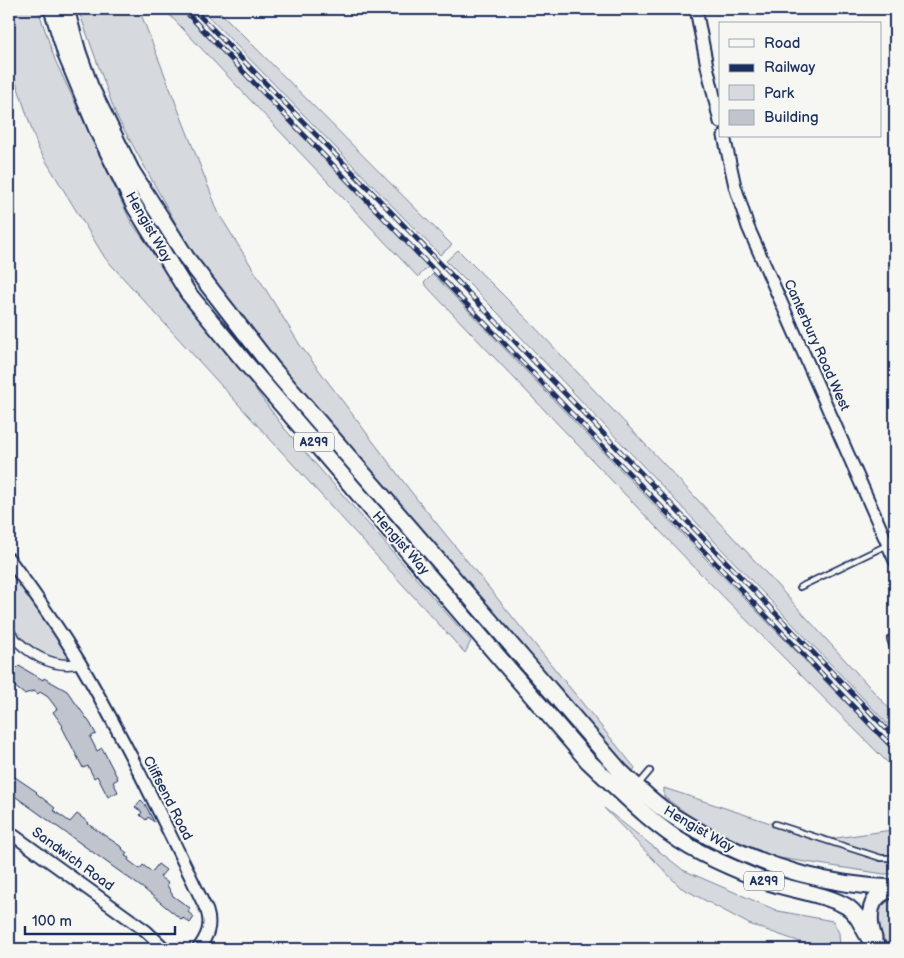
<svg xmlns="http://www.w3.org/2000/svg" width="904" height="958" font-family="'Balsamiq Sans',sans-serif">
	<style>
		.green { fill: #d6d9dd; stroke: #78849e }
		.building { fill: #c0c4cd; stroke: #1b2f5e }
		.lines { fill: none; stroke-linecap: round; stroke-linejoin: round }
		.service-casing { stroke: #1b2f5e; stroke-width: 8 }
		.minor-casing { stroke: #1b2f5e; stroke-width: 12 }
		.tertiary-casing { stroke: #1b2f5e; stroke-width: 15 }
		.trunk-casing { stroke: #1b2f5e; stroke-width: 19 }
		.service { stroke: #f6f6f2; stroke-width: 4.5 }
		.minor { stroke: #f6f6f2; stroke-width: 9 }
		.tertiary { stroke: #f6f6f2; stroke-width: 11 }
		.trunk { stroke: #f6f6f2; stroke-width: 15 }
		.rail-casing { stroke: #1b2f5e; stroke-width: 5 }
		.rail { stroke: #f6f6f2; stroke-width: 3; stroke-dasharray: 9; stroke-linecap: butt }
		.labels { text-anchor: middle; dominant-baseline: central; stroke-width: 4; stroke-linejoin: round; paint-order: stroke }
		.shield { fill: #f6f6f2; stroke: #5d6b8a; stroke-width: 1 }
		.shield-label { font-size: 12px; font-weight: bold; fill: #1b2f5e }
		.street-label { font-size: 14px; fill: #1b2f5e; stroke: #f6f6f2 }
	</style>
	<rect width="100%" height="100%" fill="#f6f6f2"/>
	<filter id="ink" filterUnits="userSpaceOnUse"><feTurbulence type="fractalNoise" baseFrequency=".02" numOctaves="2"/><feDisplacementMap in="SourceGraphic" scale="10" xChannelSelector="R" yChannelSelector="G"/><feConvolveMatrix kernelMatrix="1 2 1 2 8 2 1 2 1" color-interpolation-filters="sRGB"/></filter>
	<g filter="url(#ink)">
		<!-- green -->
		<path class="green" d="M9,9h29l17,51 76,162 153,206 187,213 -6,12 -360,-395 -67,-110 -29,-87z
			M78,9h61l80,205 81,131 112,148 223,275 -4,7 -338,-395 -103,-131 -74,-134z
			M164,9h18l246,258 -10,10z
			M201,9h16l235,236 -12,10z
			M458,250l70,70 218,231 149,164v17l-397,-419 -52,-52z
			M433,274l274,286 188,193v17l-197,-199 -267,-280 -7,-8z
			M9,570l44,62 16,26 -3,3c-20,2 -46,-22 -57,-36z
			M664,788l158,52 70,-10 3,-9v53h-11l-111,-17 -66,-29 -43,-31z
			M604,808l79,62 95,41 55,10 6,12 1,16h-44l7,-6 -54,-19 -69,-37z
			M895,900v48c-21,-10 -28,-44 0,-48z"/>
		<!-- building -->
		<path class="building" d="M9,660l8,8 2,-2 24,14 1,-2 23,13 23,32 6,11 -6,3 7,14 5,-3 16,31 -5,3 5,10 -10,5 -11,-21 -3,2 -6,-12 -5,2 -21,-41 1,-1 -10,-14 4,-3 -9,-12 -8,-5 -2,2 -4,-3 -10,3 -10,-8 -5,8z
			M12,775l25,17 -1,1 19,15 -2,2 17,12 7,-8 12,9 -1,1 16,11 19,13 -1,1 5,4 -2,3 4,2 -1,2 12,9 3,-4 9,7 6,-8 8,6 -6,7 8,6 -1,2 6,11 17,12 -2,4 6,5 -4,6 -7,-5 -1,2 -38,-31 -135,-97v-12z
			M141,800l4,4 9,18 -6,-5 -2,3 -6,-5 2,-3 -7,-5z"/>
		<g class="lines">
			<!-- service casing -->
			<g class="service-casing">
				<path id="service" d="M800,587l87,-42
					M895,637l-5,2 5,15
					M639,784l11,-13
					M775,824l106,34h14"/>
			</g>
			<!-- minor casing -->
			<g class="minor-casing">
				<path id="minor" d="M9,632c16,20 44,38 71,31"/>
			</g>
			<!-- tertiary casing -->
			<g class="tertiary-casing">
				<path id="tertiary" d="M696,9l11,57 13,56
					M724,136l11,50 13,41 147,334
					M9,559c25,34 49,68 71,104 47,80 87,165 127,248 5,15 0,26 -9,38
					M9,832l137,99 19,18"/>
			</g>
			<!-- trunk casing -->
			<g class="trunk-casing">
				<path id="trunk" d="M52,9l14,46 32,77 37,75 53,86 56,68 344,400c32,30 63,63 102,86 23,13 47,23 72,33 26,10 61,13 84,26 17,10 17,32 34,43
					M66,9l12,43 12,34 41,84 55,87 87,112 347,402c14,13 28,27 43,38 14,11 31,19 46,28 60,32 118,48 186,51
					M874,938c-7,-21 -6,-44 20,-49"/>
			</g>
			<!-- service -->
			<use href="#service" class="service"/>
			<!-- minor -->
			<use href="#minor" class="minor"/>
			<!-- tertiary -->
			<use href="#tertiary" class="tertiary"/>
			<!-- trunk -->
			<use href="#trunk" class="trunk"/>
			<!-- rail casing -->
			<g class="rail-casing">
				<path id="rail" d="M183,9l712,741
					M193,9l176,180 526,549"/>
			</g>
			<!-- rail -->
			<use href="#rail" class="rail"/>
		</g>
	</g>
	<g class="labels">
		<!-- shield labels -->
		<g class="shield">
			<rect x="294" y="432.5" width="40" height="19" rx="4"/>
			<rect x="744" y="871.5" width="40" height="19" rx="4"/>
		</g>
		<g class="shield-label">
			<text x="314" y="442">A299</text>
			<text x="764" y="881">A299</text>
		</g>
		<!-- street labels -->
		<g class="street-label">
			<text transform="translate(149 227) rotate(60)">Hengist Way</text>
			<text transform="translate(817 345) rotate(66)">Canterbury Road West</text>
			<text transform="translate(401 543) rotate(49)">Hengist Way</text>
			<text transform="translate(168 798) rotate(63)">Cliffsend Road</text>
			<text transform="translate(699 829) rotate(30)">Hengist Way</text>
			<text transform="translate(73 859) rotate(36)">Sandwich Road</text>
		</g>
	</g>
	<!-- margin -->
	<rect width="904" height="958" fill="none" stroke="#f6f6f2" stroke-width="30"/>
	<rect x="15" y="15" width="874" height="928" fill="none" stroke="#1b2f5e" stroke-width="2" filter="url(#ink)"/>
	<!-- legend -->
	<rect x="719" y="22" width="162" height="115" fill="#f6f6f2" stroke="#9ea6b7"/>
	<rect x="729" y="39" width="25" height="8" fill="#f6f6f2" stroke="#9ea6b7"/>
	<text x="764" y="48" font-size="15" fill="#1b2f5e">Road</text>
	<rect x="729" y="64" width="25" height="8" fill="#1b2f5e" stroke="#9ea6b7"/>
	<text x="764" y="72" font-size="15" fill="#1b2f5e">Railway</text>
	<rect x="729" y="85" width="25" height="15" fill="#d6d9dd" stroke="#9ea6b7"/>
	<text x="764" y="98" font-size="15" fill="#1b2f5e">Park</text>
	<rect x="729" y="110" width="25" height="15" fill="#c0c4cd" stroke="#9ea6b7"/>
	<text x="764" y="122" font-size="15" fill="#1b2f5e">Building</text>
	<!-- scale -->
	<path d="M25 926v8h150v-8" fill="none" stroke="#1b2f5e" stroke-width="2.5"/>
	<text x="32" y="926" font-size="15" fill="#1b2f5e" stroke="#f6f6f2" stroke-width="4" paint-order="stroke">100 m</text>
</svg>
